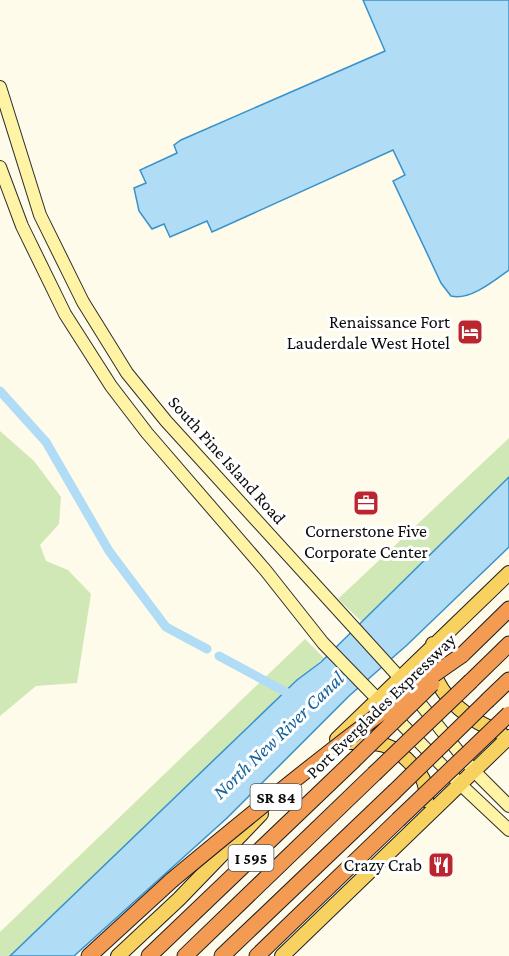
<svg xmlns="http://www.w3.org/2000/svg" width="509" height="956" font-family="'Crimson Pro',serif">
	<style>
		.green { fill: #d0e8b5 }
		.water { fill: #b0dcf6; stroke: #3792cc; stroke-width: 1.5 }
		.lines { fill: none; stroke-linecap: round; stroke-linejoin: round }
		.canal { stroke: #b0dcf6; stroke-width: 9 }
		.secondary-casing { stroke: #2e2e2e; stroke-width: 14 }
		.primary-casing { stroke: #1d1d1d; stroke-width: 16 }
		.highway-casing { stroke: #1d1d1d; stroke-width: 17 }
		.secondary { stroke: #fff4a6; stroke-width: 12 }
		.primary { stroke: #f8d261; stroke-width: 14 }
		.highway { stroke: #f49b53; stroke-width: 15 }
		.highway-bridge-casing { stroke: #1d1d1d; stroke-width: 17; stroke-linecap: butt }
		.highway-bridge { stroke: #f49b53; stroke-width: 15 }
		.labels { text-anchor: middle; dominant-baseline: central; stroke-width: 6; stroke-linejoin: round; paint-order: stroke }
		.shield { fill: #fff; stroke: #555; stroke-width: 1.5 }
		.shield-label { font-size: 16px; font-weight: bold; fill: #0c0c0c }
		.poi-label { font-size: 18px; fill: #0c0c0c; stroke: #fff; text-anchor: end }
		.street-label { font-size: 18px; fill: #0c0c0c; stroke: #fff }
		.water-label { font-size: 20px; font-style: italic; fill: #16639c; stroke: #fff }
	</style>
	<rect width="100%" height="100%" fill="#fffbea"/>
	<!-- green -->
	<path class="green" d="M0,431l34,30 27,36 -2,27 -19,21 6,16 22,9 23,24 -14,89 -41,3 -36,30z
		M509,438v39l-147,145 -24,-23z
		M305,639l19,19 -27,22 -287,276h-10v-24z"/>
	<!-- water -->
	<path class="water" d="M363,0h146v270c-14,10 -39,31 -58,26l-10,-13 -48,-102 12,-6 -12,-25 -181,82 -5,-11 -37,16 -6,-13 -12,5 -13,-18 -5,-23 12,-5 -6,-13 37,-17 -3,-8 7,-5 204,-89z
		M509,477v70l-102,98 -58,51 -122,122 -153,138h-64l287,-276 24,-18z"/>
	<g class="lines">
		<!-- canal -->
		<path class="canal" d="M0,391l46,51 63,109 57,76 41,22
			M219,656l76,41"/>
		<!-- secondary casing -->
		<g class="secondary-casing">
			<path id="secondary" d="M0,87l40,128 43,87 44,71 39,48 234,257 73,92 36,36
				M0,167l22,59 43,88 46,72 36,47 119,138 57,72 137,141 49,46"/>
		</g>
		<!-- primary casing -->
		<g class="primary-casing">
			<path id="primary" d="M433,644c0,7 -1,16 0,24 6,30 40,55 67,64
				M337,739l172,-166
				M339,742c35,0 51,-3 75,25 10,11 13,18 12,33
				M118,956l61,-57 82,-85
				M282,956l227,-219"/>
		</g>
		<!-- highway casing -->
		<g class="highway-casing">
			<path id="highway" d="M462,655l47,-46
				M471,681l38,-37
				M488,700l21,-20
				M89,956l83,-76
				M149,956l204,-195
				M185,956l189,-182
				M222,956l172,-164
				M257,956l141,-136"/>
		</g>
		<!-- secondary -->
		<use href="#secondary" class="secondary"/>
		<!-- primary -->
		<use href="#primary" class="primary"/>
		<!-- highway -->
		<use href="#highway" class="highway"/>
		<!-- highway-bridge casing -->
		<g class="highway-bridge-casing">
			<path id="highway-bridge" d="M353,761l79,-77
				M374,774l97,-93
				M394,792l94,-92
				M398,820l111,-106
				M172,880c94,-78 189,-156 290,-225"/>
		</g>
		<!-- highway-bridge -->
		<use href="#highway-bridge" class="highway-bridge"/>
	</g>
	<!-- icons -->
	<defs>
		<g id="hotel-square" transform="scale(1.35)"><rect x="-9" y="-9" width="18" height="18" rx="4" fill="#ba252e" stroke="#fff"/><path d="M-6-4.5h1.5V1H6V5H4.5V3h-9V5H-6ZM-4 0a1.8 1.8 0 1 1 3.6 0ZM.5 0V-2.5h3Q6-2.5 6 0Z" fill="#fff"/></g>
		<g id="office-square" transform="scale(1.35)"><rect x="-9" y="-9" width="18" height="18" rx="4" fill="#ba252e" stroke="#fff"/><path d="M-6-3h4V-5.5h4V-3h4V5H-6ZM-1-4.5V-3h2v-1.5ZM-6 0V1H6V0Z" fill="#fff"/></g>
		<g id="restaurant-square" transform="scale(1.35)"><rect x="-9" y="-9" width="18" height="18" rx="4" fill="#ba252e" stroke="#fff"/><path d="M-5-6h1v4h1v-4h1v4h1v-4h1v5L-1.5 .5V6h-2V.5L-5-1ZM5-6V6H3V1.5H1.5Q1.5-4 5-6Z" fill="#fff"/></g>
	</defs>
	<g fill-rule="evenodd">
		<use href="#hotel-square" x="470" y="332"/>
		<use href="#office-square" x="366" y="503"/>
		<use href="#restaurant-square" x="441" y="865"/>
	</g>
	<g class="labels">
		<!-- shield labels -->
		<g class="shield">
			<rect x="250.5" y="784" width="51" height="26" rx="4.5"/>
			<rect x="228.5" y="845" width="45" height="26" rx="4.5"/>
		</g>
		<g class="shield-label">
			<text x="276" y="797">SR 84</text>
			<text x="251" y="858">I 595</text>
		</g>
		<!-- poi labels -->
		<g class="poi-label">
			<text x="450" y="322">Renaissance Fort<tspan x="450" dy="21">Lauderdale West Hotel</tspan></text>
			<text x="366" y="531" text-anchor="middle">Cornerstone Five<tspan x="366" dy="21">Corporate Center</tspan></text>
			<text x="422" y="865">Crazy Crab</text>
		</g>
		<!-- street labels -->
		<g class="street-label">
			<text transform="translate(227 460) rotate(48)">South Pine Island Road</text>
			<text transform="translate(381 706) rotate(-44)">Port Everglades Expressway</text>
		</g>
		<!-- water labels -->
		<g class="water-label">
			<text transform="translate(278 735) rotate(-44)">North New River Canal</text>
		</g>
	</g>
</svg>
